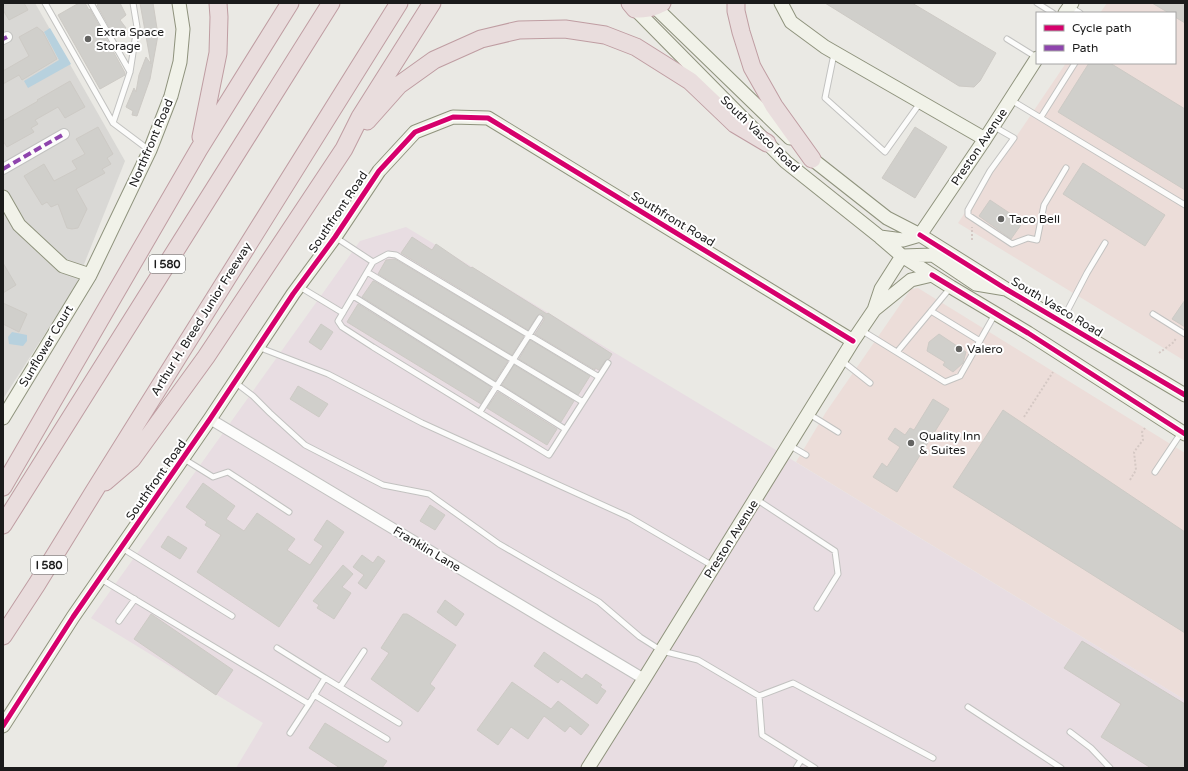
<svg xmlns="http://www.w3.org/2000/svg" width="1188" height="771" font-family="'Varela Round',sans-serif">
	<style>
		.residential { fill: #d9d8d5 }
		.commercial { fill: #ecddd9 }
		.industrial { fill: #e8dde2 }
		.water { fill: #b7d1de }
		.building { fill: #d0cfcb; stroke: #cdcac5 }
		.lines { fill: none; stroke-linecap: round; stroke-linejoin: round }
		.lane-casing { stroke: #c2c2c0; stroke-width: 7 }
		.street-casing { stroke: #c2c2c0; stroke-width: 12 }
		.secondary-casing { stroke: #8f937d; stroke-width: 15 }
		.highway-casing { stroke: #bf9da2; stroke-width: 19 }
		.path { stroke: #d5c8c4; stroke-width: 2; stroke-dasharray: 2 2; stroke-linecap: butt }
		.lane { stroke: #fcfcfb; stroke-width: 5 }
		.street { stroke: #fcfcfb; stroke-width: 10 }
		.secondary { stroke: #f1f2e9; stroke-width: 13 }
		.highway { stroke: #e9dddd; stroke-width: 17 }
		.quiet { stroke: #8e44ad; stroke-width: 4; stroke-dasharray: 8 4; stroke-linecap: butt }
		.cycleway-casing { stroke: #fff; stroke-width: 8 }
		.cycleway { stroke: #d6006c; stroke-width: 5 }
		.poi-dot { fill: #636361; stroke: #fff; stroke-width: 1.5 }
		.labels { text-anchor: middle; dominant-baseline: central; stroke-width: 4; stroke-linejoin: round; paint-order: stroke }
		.shield { fill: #fff; stroke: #5f5f5f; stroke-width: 1 }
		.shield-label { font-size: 11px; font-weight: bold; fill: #1b1b1b }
		.poi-label { font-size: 12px; fill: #1b1b1b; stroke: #fff; text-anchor: start }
		.street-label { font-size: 12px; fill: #1b1b1b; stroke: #fff }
	</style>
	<rect width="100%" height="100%" fill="#eae9e4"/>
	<!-- residential -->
	<path class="residential" d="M3,3h32l90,158 -50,126 -72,112z"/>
	<!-- commercial -->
	<path class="commercial" d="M1107,3h78v358l-227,-138 108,-160h109v-50h-75z
		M918,288l267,165v247l-389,-238 30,-50 85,-123z"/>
	<!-- industrial -->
	<path class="industrial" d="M406,227l365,220 414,253v68h-949l27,-45 -172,-105 269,-377z"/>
	<!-- water -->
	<path class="water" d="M50,28l21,36 -43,24 -4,-7 35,-21 -15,-28z
		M12,332l15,3v6l-4,5 -14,-2 -1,-7z"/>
	<!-- building -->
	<path class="building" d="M3,3h21l4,7 -19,10 -6,-10z
		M79,3h6l4,7 1,-1 35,64v2l-25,14 -42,-74z
		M100,3h20l6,12 -6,5 6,8 -12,8 -17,-31z
		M140,3h13l5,32 -8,44 -13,37 -5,-1 1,-4 -7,-4 8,-19 2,4 3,-17 7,-18 5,7z
		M825,3h87l84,50 -16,28 -6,6 -15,-1z
		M1152,3h33v20l-10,-6v-4h-6z
		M37,27l6,5 14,27 -35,21 -3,-5 -16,9v-13l26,-15 -10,-19z
		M1089,63h21l75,46v81l-127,-78z
		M70,81l15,26 -20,11 -7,-11 -23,13 3,4 -7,4 3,4 -27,15 -4,-6v-20l35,-20 -1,-1z
		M98,127l15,27 -6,4 4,6 -9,5 3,4 -29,16 11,20 -9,19 -6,1 -5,-1 -9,-24 -7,3 -4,-5 -5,3 -18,-29 20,-12 10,17 23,-12 -5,-8 13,-7 -9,-15z
		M915,127l32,20 -32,51 -33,-20z
		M1083,163l82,52 -20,31 -82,-52z
		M990,200l33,22 -12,17 -32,-23z
		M412,237l20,13 4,-6 35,24 1,-1 75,47 1,-1 64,41 -3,5 -4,2 -6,9 -4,-2v2l-60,-36 9,-14v-3l-2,-3h-3l-2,2 -9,14 -127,-77z
		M395,259l129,77 -12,19 -134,-81 8,-14z
		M3,263l13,22 -13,8z
		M373,281h1l134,80 -13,20 -133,-84z
		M1185,300v27l-13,-8z
		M3,303l24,11 -8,18 -16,-8z
		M358,304l133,83 -10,17 -134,-82z
		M321,324l12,8 -12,18 -12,-8z
		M939,334l27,18 -3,11 -10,9 -10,-7 2,-3 -18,-11 2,-9z
		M530,340l60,36 -12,19 -59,-36z
		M514,365l60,36 -13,21 -59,-37z
		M298,386l30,18 -9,13 -29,-18z
		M498,392l59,37 -10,16 -60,-37z
		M933,399l16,10 -52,83 -24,-15 9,-14 5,4 13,-20 -12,-8 7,-11 10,7 5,-7 4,2z
		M1003,410l182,122v101l-232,-146z
		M203,483l32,23 -9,13 18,12 13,-18 38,26 -8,11 23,15 13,-19 -9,-6 13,-20 17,12 -65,95 -82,-55 24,-37 -16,-10 2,-3 -21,-15z
		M430,505l15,10 -10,15 -15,-9z
		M168,536l19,12 -7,11 -19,-12z
		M362,555l11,8 5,-7 7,5 -19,28 -8,-6 6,-8 -11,-8z
		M343,565l10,9 -11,13 9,6 -17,26 -17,-11 2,-3 -6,-4z
		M445,600l19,14 -8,12 -19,-14z
		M151,614l82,56 -17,25 -82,-56z
		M403,614h4l49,31 -26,39 5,4 -17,24 -47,-33 18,-26 -8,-5z
		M1082,641l103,63v64h-34l-50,-31 20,-33 -57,-36z
		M544,652l38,27 4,-5 16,11 -2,2 6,4 -9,13 -36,-25 -3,4 -24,-17z
		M512,682l39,27 7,-8 31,24 -8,10 -11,-9 -5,6 -21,-16 -16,23 -17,-12 -13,18 -21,-15z
		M325,723l62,38 -5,7h-42l-31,-20z"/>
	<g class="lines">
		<!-- lane casing -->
		<g class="lane-casing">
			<path id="lane" d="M45,3l68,120 36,27
				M91,3l39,69
				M1037,3l16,10
				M1070,7l10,6
				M1007,39l29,18
				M834,54l-9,44 60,54 35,-49
				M1011,100l174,105
				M1041,117l34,-54
				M113,123l17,-51 7,-45 -4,-24
				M993,126l21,12 -24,33 -22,39v5l44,29 16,-6 9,2 7,-35 22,-37
				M335,237l38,25
				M367,272l216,130
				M300,287l43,26
				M353,296l212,133
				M931,311l49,30
				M1153,314l32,20
				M1062,321l25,-48 18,-30
				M861,330l84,52 15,-6 35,-62
				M258,347l70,27 94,49 207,94 84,49
				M897,352l54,-65
				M841,360l29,23
				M599,377l-203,-122 -8,-1 -15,8 -35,59 4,6 31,20 176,108 59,-92
				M236,383l17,13 17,17 35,32 78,40 46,9 70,50 100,58 41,35 22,14 36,9 61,36 34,-13 140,75
				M480,412l60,-94
				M809,414l29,18
				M789,445l17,10
				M184,459l29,18 15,-5 61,40
				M1155,472l26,-39
				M756,499l79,52 3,23 -21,34
				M122,548l110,68
				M101,579l208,125 16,-26 74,45
				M119,621l16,-22
				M277,648l48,30
				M340,687l24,-36
				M314,695l73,44
				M759,696l3,39 53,33
				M968,707l93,61
				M1070,732l21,16 19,20
				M290,733l19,-29
				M796,768l5,-8"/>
		</g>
		<!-- street casing -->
		<g class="street-casing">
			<path id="street" d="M3,39l4,-2
				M3,169l61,-35
				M210,419l434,260"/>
		</g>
		<!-- secondary casing -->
		<g class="secondary-casing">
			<path id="secondary" d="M781,3l10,19 34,25 160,92
				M655,7l135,131
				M635,9l151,153 94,75 22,19 49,31 77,46 157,101
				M1065,13l7,-10
				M806,153l6,6 75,59 33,17 86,54 179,106
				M3,197l16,28 44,41 27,9
				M920,235l65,-96 52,-81
				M880,237l23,3 17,-5
				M874,310l37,-30 21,-5
				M3,418l87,-143 60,-125 21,-54 9,-34 3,-33 -4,-26
				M3,726l70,-109 137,-198 83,-125 42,-57 44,-66 36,-39 38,-15 35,1 365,223
				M588,768l56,-89 209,-338 21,-31 7,-21 21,-33 31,-1 43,29 30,5"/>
		</g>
		<!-- highway casing -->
		<g class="highway-casing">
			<path id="highway" d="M630,3l5,6c11,0 18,-1 27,-6
				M736,3v8l5,21 11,35 22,39 38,53
				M367,121l32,-36 35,-25 47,-21 38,-9 46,-1 40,6 31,12 54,34 45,43 32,19
				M201,137l17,-84 1,-36 -1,-14
				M105,482l27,-23 74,-102 138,-208 16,-32 72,-114
				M3,487l196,-338 91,-146
				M3,525l328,-522
				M3,636l34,-52 56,-91 306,-490"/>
		</g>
		<!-- path -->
		<path class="path" d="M972,240v-13
			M1159,353l15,-11 2,-4
			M1024,417l29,-45
			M1130,480l6,-10 -2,-18 9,-12 -1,-8 3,-4"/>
		<!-- lane -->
		<use href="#lane" class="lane"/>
		<!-- street -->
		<use href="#street" class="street"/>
		<!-- secondary -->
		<use href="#secondary" class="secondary"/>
		<!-- highway -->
		<use href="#highway" class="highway"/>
		<!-- quiet -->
		<path class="quiet" d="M3,39l4,-2
			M3,169l61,-35"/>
		<!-- cycleway casing -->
		<g class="cycleway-casing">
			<path id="cycleway" d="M920,235l86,54 179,106
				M932,275l96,58 157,101
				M3,726l70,-109 137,-198 83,-125 42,-57 44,-66 36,-39 38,-15 35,1 365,223"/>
		</g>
		<!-- cycleway -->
		<use href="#cycleway" class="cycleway"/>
	</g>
	<!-- markers -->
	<g class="poi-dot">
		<circle cx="88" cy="39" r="4"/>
		<circle cx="1001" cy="219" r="4"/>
		<circle cx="959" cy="349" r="4"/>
		<circle cx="911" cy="443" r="4"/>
	</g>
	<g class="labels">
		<!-- shield labels -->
		<g class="shield">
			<rect x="149" y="255" width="36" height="18" rx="3"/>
			<rect x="31" y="556" width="36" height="18" rx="3"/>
		</g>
		<g class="shield-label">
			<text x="167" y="264">I 580</text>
			<text x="49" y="565">I 580</text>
		</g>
		<!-- poi labels -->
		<g class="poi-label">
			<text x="96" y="32">Extra Space<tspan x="96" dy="14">Storage</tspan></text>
			<text x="1009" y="219">Taco Bell</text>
			<text x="967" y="349">Valero</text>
			<text x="919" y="436">Quality Inn<tspan x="919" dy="14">&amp; Suites</tspan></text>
		</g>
		<!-- street labels -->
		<g class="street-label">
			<text transform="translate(760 134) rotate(44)">South Vasco Road</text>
			<text transform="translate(151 143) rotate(-67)">Northfront Road</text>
			<text transform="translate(979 147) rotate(-56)">Preston Avenue</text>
			<text transform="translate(338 212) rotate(-56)">Southfront Road</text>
			<text transform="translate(673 219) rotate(31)">Southfront Road</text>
			<text transform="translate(1057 307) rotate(31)">South Vasco Road</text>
			<text transform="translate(201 319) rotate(-58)">Arthur H. Breed Junior Freeway</text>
			<text transform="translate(46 346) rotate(-59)">Sunflower Court</text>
			<text transform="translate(156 480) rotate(-55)">Southfront Road</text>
			<text transform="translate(731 539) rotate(-58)">Preston Avenue</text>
			<text transform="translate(427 549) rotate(31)">Franklin Lane</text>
		</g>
	</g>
	<!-- border -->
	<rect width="1188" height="771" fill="none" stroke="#1b1b1b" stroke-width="8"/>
	<!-- legend -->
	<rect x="1036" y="12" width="140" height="52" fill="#ffffff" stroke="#a4a4a4"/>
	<rect x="1044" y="25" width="20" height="6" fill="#d6006c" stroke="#a4a4a4"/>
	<text x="1072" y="32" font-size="12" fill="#1b1b1b">Cycle path</text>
	<rect x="1044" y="45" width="20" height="6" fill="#8e44ad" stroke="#a4a4a4"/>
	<text x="1072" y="52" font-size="12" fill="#1b1b1b">Path</text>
</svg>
